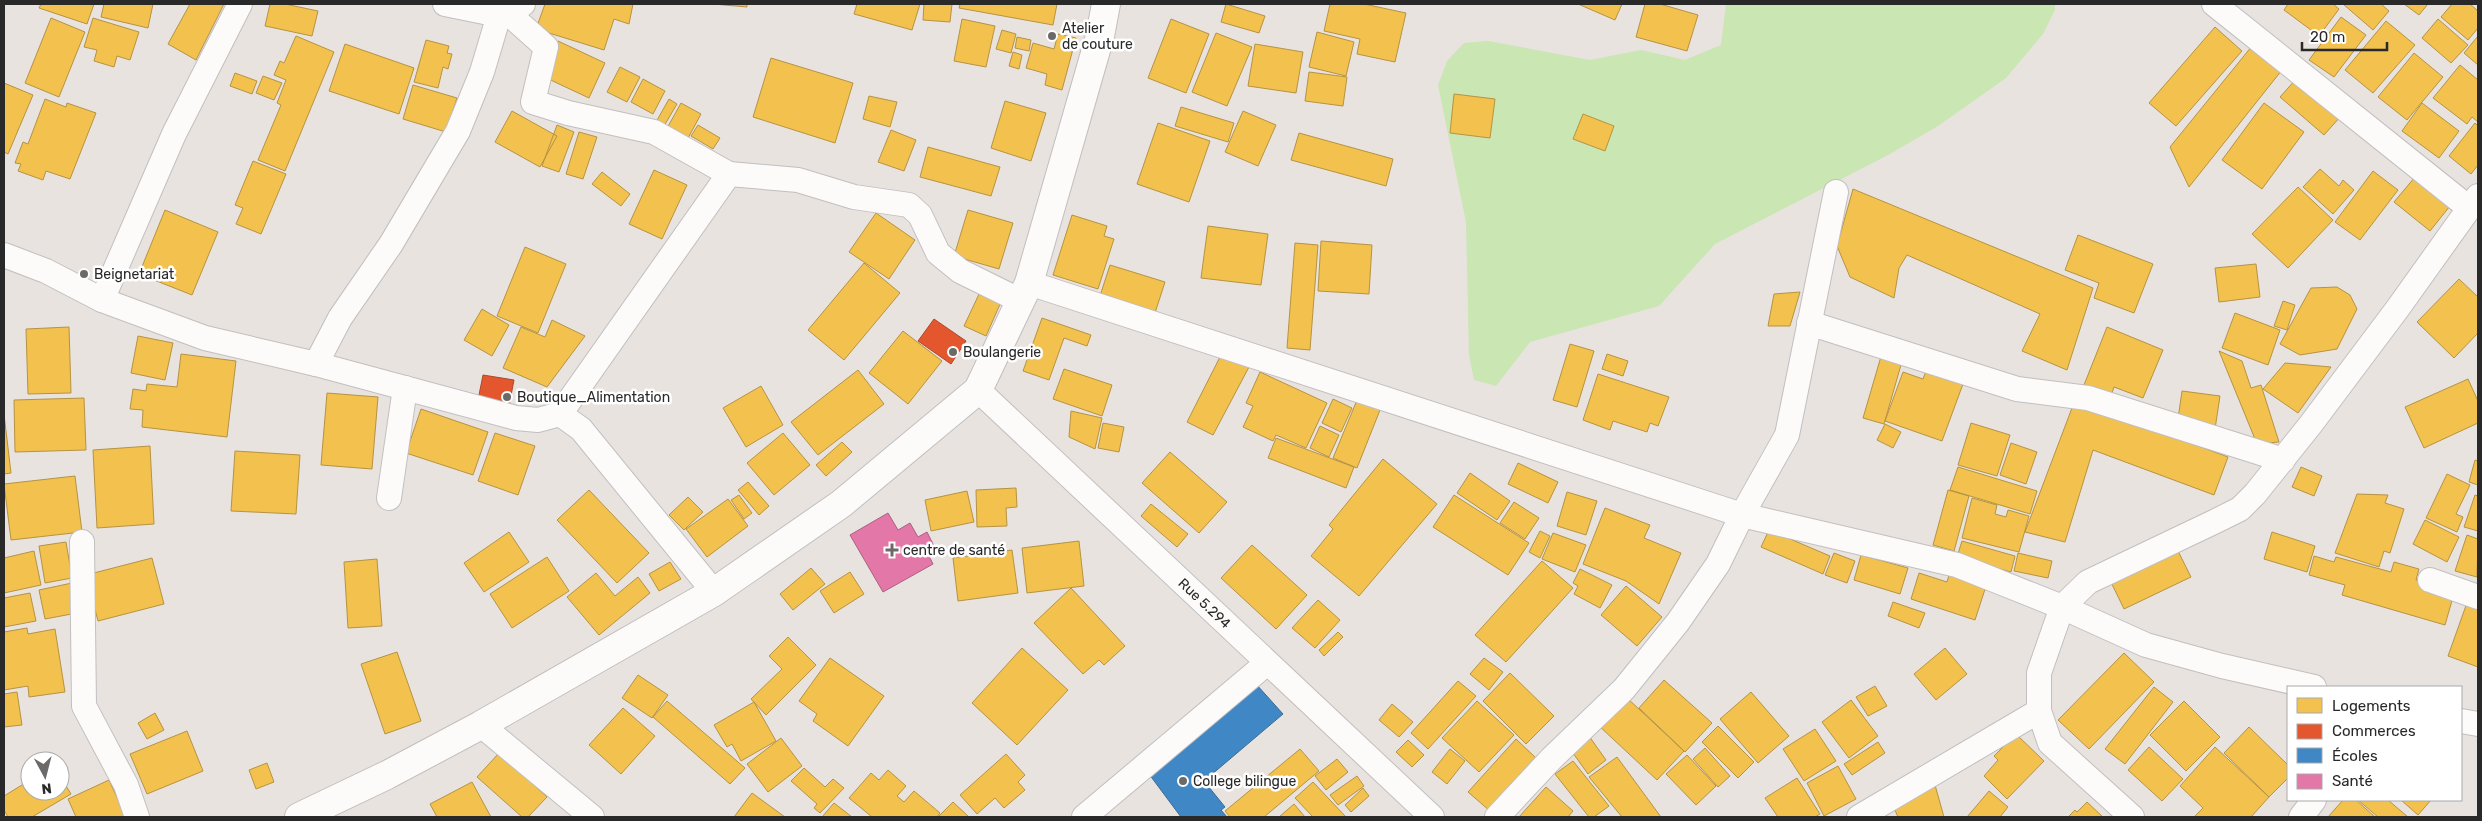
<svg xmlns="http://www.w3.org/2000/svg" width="2482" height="821" font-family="Rubik,sans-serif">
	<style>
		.green { fill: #c9e6b3 }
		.homes { fill: #f2c14e; stroke: #b69343 }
		.shops { fill: #e4572e; stroke: #ac492c }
		.schools { fill: #3f88c5; stroke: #386c96 }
		.health { fill: #e377a8; stroke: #ab6082 }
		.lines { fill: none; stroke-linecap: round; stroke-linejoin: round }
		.street-casing { stroke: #c1bfc0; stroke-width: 26 }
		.secondary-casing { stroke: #c1bfc0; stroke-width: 30 }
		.street { stroke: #fcfbfa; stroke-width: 24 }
		.secondary { stroke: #fcfbfa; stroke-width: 28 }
		.poi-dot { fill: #6c6a68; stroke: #fff; stroke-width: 2 }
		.labels { text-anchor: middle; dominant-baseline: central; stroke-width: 5; stroke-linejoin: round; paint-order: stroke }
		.poi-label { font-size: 14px; fill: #292929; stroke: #fff; text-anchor: start }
		.street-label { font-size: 14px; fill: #292929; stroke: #fff }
	</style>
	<rect width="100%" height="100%" fill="#e8e3de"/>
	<!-- green -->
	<path class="green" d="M1726,4h329v6l-12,24 -37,44 -68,48 -50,29 -173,89 -56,62 -129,36 -34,44 -22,-6 -5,-25 -3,-133 -28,-137 9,-24 17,-18 24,-2 102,19 51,-10 44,10 36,-15z"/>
	<!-- homes -->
	<path class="homes" d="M41,4h53l-7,20 -48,-16z
		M104,4h49l-5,24 -47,-11z
		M190,4h34l-28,56 -28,-16z
		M270,4h15l33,7 -6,25 -47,-10z
		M545,4h88l-4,20 -15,-5 -10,31 -68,-21z
		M713,4h34v3z
		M857,4h63l-8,26 -58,-16z
		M924,4h28l-2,18 -27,-2z
		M960,4h97l-4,21 -94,-17z
		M1226,4l39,12 -6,17 -38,-11z
		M1330,4h34l42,9 -11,49 -38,-8 3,-15 -36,-8z
		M1578,4h44l-7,16z
		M1645,4h15l38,11 -11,36 -51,-14z
		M2288,4h45l6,5 -20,27 -35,-26z
		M2343,4h38l8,7 -16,19z
		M2404,4h24l-9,11z
		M2452,4h18l8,7v17l-10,12 -27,-23z
		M2341,17l25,18 -32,42 -25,-17z
		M51,18l34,14 -26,65 -34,-14z
		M93,18l46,14 -9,28 -13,-4 -3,11 -20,-6 3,-11 -13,-3z
		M962,19l33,7 -9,41 -32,-6z
		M1171,19l38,15 -23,59 -38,-15z
		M2438,19l30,26 -17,18 -29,-25z
		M2386,21l29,24 -42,48 -28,-23z
		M2215,27l27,24 -66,75 -27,-23z
		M1002,30l14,4 -5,19 -15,-4z
		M1317,32l37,10 -8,34 -37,-9z
		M1216,33l36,14 -25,59 -35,-14z
		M1058,34l18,4 -14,52 -17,-5 2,-11 -21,-6 7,-25 21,6z
		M296,36l38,16 -49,119 -27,-11 23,-55 -4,-2 9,-23 -12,-5 6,-14 4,2z
		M2478,36v29l-14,-12z
		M1017,37l14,3 -2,11 -14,-3z
		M426,40l23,6 -2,7 5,1 -4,15 -5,-2 -5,21 -24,-6z
		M558,41l47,22 -16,35 -47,-22z
		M345,44l69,24 -15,46 -70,-23z
		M1255,44l48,8 -7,41 -48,-7z
		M2252,46l30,24 -93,117 -19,-40z
		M1013,52l9,3 -3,14 -10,-3z
		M2414,53l29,24 -36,43 -29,-23z
		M771,58l82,25 -18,60 -82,-26z
		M2460,65l18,15v42l-6,-5 -5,7 -34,-26z
		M620,67l20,10 -13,25 -20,-10z
		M1309,72l38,5 -4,29 -38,-5z
		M235,73l22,8 -5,13 -22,-8z
		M263,76l19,7 -8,17 -18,-7z
		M2297,78l44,38 -17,19 -44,-38z
		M643,79l22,12 -12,23 -22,-12z
		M4,83l29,12 -25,59 -4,-2z
		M413,85l44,13 -11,34 -43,-13z
		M1454,94l41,5 -5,39 -40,-5z
		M869,96l28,6 -7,25 -27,-8z
		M45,99l21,8 1,-4 29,10 -26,66 -24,-8 -3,9 -25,-9 3,-7 -6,-1 8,-21 5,2z
		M669,99l8,5 -13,22 -8,-4z
		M1005,101l41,12 -15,48 -40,-13z
		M681,103l20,11 -15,28 -20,-12z
		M2264,103l40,29 -42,57 -40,-29z
		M2422,103l37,28 -20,27 -37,-27z
		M1181,107l53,16 -6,19 -53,-16z
		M512,111l45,25 -17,31 -45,-25z
		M1243,111l33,14 -18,41 -33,-14z
		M1583,114l31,12 -9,25 -32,-12z
		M1158,123l52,18 -21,61 -52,-18z
		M2475,123l3,3v39l-7,9 -22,-18z
		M557,125l17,7 -15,40 -17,-6z
		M698,125l22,13 -7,11 -22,-13z
		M891,130l25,10 -12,31 -26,-9z
		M579,132l18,5 -14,42 -17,-5z
		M1299,133l94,26 -7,27 -95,-26z
		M928,147l72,20 -9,29 -71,-19z
		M253,161l33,13 -25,60 -25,-10 7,-16 -8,-3z
		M2320,169l19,17 4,-6 11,10 -21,24 -30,-27z
		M654,170l33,15 -25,54 -33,-15z
		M2373,171l25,19 -38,50 -25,-18z
		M602,172l28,22 -9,12 -29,-22z
		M2415,177l35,29 -20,25 -36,-29z
		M2298,187l35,33 -45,48 -36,-34z
		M1853,189l240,99 -26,82 -45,-19 18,-37 -133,-59 -8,13 -5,30 -44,-21 -13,-31z
		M165,210l53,22 -26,63 -53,-21z
		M968,210l45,13 -14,46 -45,-13z
		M876,213l39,27 -26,39 -40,-27z
		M1072,215l35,11 -3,10 10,3 -16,50 -45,-14z
		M1208,226l60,8 -7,51 -60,-7z
		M2078,235l75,29 -19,49 -40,-15 5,-15 -34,-13z
		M1321,241l51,4 -3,49 -51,-3z
		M1295,243l23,2 -8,105 -23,-2z
		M525,247l41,17 -28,69 -41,-17z
		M864,263l36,30 -56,67 -36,-30z
		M2256,264l4,33 -41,5 -4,-34z
		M1110,265l55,17 -11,34 -55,-17z
		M2459,279l19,18v36l-24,25 -37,-36z
		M2337,287l13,8 7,14 -20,40 -37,6 -20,-11 31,-56z
		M980,292l21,10 -15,34 -22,-10z
		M1800,292l-10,34h-22l6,-32z
		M2283,301l12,4 -8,25 -13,-4z
		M482,309l27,16 -17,31 -28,-16z
		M2235,313l45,17 -12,35 -46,-17z
		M1042,318l49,17 -4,11 -23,-8 -15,42 -26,-9z
		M552,320l33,16 -38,51 -44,-19 18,-41 24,10z
		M69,327l2,66 -43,1 -2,-65z
		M2107,327l56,23 -20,48 -29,-11 -5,14 -27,-11z
		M903,331l39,30 -34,43 -39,-31z
		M138,336l35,7 -8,37 -34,-7z
		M1570,344l24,7 -17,56 -24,-7z
		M2219,351l23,10 9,27 10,-3 18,57 -22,2z
		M1222,353l27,14 -36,68 -26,-13z
		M1882,353l21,5 -19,66 -21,-6z
		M181,354l55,7 -9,76 -85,-10 1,-17 -13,-1 3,-20 13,2 1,-7 30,3z
		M1607,354l21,7 -5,15 -21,-7z
		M2285,363l46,4 -33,46 -35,-24z
		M1064,369l48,16 -10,31 -49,-17z
		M858,370l26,34 -66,51 -27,-33z
		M1926,371l37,13 -21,57 -57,-20 18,-49 20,7z
		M1260,372l67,31 -21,45 -30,-13 -3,6 -30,-14 10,-21 -7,-3z
		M1598,374l71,23 -11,29 -8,-3 -3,9 -34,-11 -3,9 -27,-10z
		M2468,379l10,22v22l-54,25 -19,-41z
		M761,386l22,39 -37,22 -23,-39z
		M2182,391l38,5 -5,33 -37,-10z
		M327,393l51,4 -6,72 -51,-4z
		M84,398l2,52 -71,2 -1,-52z
		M1333,399l19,9 -11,24 -19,-9z
		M1357,400l23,10 -23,58 -24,-10z
		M2075,400l153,57 -14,38 -121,-45 -28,92 -40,-10z
		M421,409l67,23 -15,43 -67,-22z
		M1071,411l31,7 -7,31 -26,-12z
		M4,414l7,59 -7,1z
		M1103,423l21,4 -5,25 -21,-4z
		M1971,423l39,12 -13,41 -39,-11z
		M1885,424l16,8 -8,16 -16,-8z
		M1320,426l19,9 -10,22 -19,-9z
		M495,433l40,13 -17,49 -40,-14z
		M783,433l27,32 -36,30 -27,-32z
		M1276,438l78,29 -8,21 -78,-30z
		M842,442l10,10 -26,24 -10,-11z
		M2011,443l26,9 -11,32 -26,-9z
		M150,446l4,78 -57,4 -4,-78z
		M235,451l65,4 -4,59 -65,-3z
		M1170,452l57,50 -28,31 -57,-50z
		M1383,459l54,45 -78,92 -48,-40 22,-27 -4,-4z
		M2475,460l3,1v24l-9,-3z
		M1518,463l40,19 -10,21 -40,-19z
		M1958,467l79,24 -7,23 -80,-24z
		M2301,467l21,9 -8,20 -22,-9z
		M1470,473l40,28 -13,19 -40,-27z
		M2447,474l23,11 -14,29 7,3 -6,15 -31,-14z
		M75,476l7,56 -71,8 -7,-56z
		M748,482l21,24 -10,9 -21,-25z
		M1016,488l1,19 -11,1 1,18 -30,1 -1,-37z
		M589,490l60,63 -32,30 -60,-63z
		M1948,490l21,6 -15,55 -21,-6z
		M967,491l7,31 -43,9 -6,-31z
		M1567,492l30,9 -11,34 -29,-9z
		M2357,494l31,1 -3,8 19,6 -14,44 -6,-2 -5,16 -44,-14z
		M739,495l13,18 -8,6 -13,-19z
		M1454,495l75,48 -21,32 -75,-48z
		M2475,495l3,1v35l-14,-4z
		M688,497l15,15 -19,18 -15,-15z
		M1972,498l25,7 -2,9 11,3 2,-7 21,6 -10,36 -57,-14z
		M728,499l20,27 -41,31 -21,-28z
		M1514,502l25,16 -14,21 -25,-16z
		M1151,504l37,30 -11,13 -36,-31z
		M1605,508l45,17 -6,13 37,15 -22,51 -33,-23 -43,-17z
		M2425,520l34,17 -12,25 -34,-18z
		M1769,530l61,26 -7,18 -62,-27z
		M1540,531l10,5 -10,22 -11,-6z
		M509,532l20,30 -45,30 -20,-29z
		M2272,532l43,14 -8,26 -43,-13z
		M1553,533l33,12 -11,27 -33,-13z
		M2467,535l11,4 -1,38 -22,-6z
		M1079,541l5,45 -57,7 -5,-45z
		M1962,541l53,15 -4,16 -54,-15z
		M66,542l6,36 -27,5 -6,-37z
		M1252,545l55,50 -31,34 -55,-51z
		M2176,547l15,30 -67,32 -15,-31z
		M1012,550l6,43 -60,8 -5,-43z
		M34,551l7,34 -37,8v-35z
		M1834,553l21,8 -8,22 -22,-8z
		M2018,553l34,8 -4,17 -34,-7z
		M1861,555l47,13 -8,26 -46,-14z
		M2314,556l20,6 2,-5 55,15 3,-10 25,7 -3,11 39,10 -10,35 -103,-30 3,-10 -36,-10z
		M547,557l22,34 -57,37 -22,-34z
		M152,558l12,46 -66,17 -12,-46z
		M377,559l5,67 -34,2 -4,-66z
		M1542,561l31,27 -67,74 -31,-27z
		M670,562l11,17 -22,12 -10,-17z
		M811,568l14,16 -32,26 -13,-16z
		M1951,568l37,12 -13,40 -64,-21 8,-26 28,9z
		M1580,569l32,16 -12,23 -26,-14 4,-8 -5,-3z
		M850,572l14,22 -30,19 -14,-22z
		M596,573l19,23 23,-19 12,16 -51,42 -32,-38z
		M72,583l5,30 -32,6 -6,-29z
		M1626,586l36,31 -25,29 -36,-31z
		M1071,588l54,58 -21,19 -5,-5 -16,14 -49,-51z
		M30,593l6,28 -32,6v-29z
		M1318,600l22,20 -25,28 -23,-20z
		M2468,600l10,4v63l-30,-11z
		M1893,602l32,11 -6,15 -31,-12z
		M27,628l1,6 27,-5 10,63 -36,5 -1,-11 -24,4v-58z
		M1338,632l5,5 -19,19 -5,-6z
		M788,637l28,28 -50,50 -15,-16 31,-30 -13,-13z
		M1022,648l46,42 -51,55 -45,-42z
		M1945,648l22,26 -31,26 -22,-26z
		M397,652l24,69 -36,13 -24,-70z
		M2124,653l30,29 -65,67 -31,-29z
		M830,658l54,38 -36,50 -35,-25 4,-7 -18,-13z
		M1484,658l19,14 -14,18 -19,-16z
		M1510,673l44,43 -28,28 -43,-43z
		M638,675l30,20 -16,23 -30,-20z
		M1664,680l48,43 -27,29 -46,-44z
		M1458,681l18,15 -48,53 -17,-16z
		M1875,686l12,20 -19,10 -12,-19z
		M2154,687l19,15 -48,62 -20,-15z
		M17,692l5,33 -18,2v-33z
		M1751,692l38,44 -31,27 -38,-44z
		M1626,697l58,54 -27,29 -59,-55z
		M1851,700l27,36 -29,22 -27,-36z
		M667,701l78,67 -15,16 -77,-67z
		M1477,701l37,34 -35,37 -37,-34z
		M2184,701l36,36 -34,34 -36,-36z
		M754,702l22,39 -35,20 -9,-17 -5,3 -13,-22z
		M1392,704l21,18 -14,15 -20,-17z
		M623,708l32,28 -34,38 -32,-29z
		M155,713l9,17 -17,9 -9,-16z
		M1718,726l36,36 -16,16 -36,-36z
		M2249,727l39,38v13l-19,19 -45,-44z
		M1815,729l21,32 -32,20 -21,-32z
		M187,731l16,40 -56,23 -17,-40z
		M2016,734l28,27 -37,38 -23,-23 14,-16 -4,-4z
		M1589,736l17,24 -18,14 -18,-25z
		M781,738l21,28 -34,26 -21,-28z
		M1516,739l21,20 -47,52 -22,-19z
		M1408,740l16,15 -12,12 -16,-15z
		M1878,742l7,11 -33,22 -8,-11z
		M2149,747l34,32 -21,22 -34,-31z
		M2215,747l54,50 -18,20h-57l9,-9 -23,-22z
		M1705,748l25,28 -12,11 -25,-28z
		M1300,749l19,22 -55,46h-34l-5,-6z
		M1450,749l15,12 -18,23 -15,-12z
		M499,753l48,44 -19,20h-6l-45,-40z
		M1006,754l19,21 -7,7 7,8 -21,18 -9,-10 -18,16 -17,-19z
		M1687,755l29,31 -20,19 -30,-31z
		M1617,757l44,60h-39l-33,-40z
		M1337,759l11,13 -22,18 -11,-14z
		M1573,761l36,45 -15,11h-5l-34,-43z
		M267,763l7,19 -18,7 -7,-19z
		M1838,766l18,33 -32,17 -17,-33z
		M804,768l21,19 8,-8 11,9 -24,25 -6,-5 3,-4 -26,-23z
		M888,770l18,16 -9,10 7,6 10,-11 26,22 -3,4h-65l-23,-19 22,-25 8,7z
		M60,776l11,18 -39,23h-24l-4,-7v-14l26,-16v11h30z
		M1357,776l7,10 -26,19 -8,-10z
		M1797,778l23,36 -5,3h-37l-13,-19z
		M109,780l17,37h-50l-8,-18z
		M472,782l19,35h-54l-7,-13z
		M1313,782l33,35h-33l-18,-19z
		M1935,785l9,32h-46l-4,-9z
		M1546,787l27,24 -5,6h-49z
		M1363,788l6,8 -18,16 -6,-7z
		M1989,791l19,16 -8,10h-33z
		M752,793l33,24h-51z
		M2343,800h13l19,17h-47z
		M2358,800h30l20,17h-30z
		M2401,800h30l-13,15z
		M953,802l16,15h-31z
		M2087,802l16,15h-35l7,-7 2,2z
		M834,803l18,14h-30z
		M1294,804l11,13h-26z"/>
	<!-- shops -->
	<path class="shops" d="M934,319l32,22 -15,23 -33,-23z
		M483,375l31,5 -6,31 -30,-11z"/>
	<!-- schools -->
	<path class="schools" d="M1256,684l27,30 -79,67 21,26 -4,3 6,7h-46l-32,-43z"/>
	<!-- health -->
	<path class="health" d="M888,513l10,17 12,-7 8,14 9,-5 10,20 -8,4 4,8 -50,28 -33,-57z"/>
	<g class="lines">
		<!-- street casing -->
		<g class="street-casing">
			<g id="street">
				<path d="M445,4l54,11 10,-1 14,-10"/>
				<path d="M2214,4l255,204"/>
				<path d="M509,14l37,33 -13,55 35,11 86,19 75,42 69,6 56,17 55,8 11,10 18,38 22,18 61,30"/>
				<path d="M4,255l42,16 56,29 103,38 111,26 200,54 22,2 22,-6 21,15 133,163"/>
				<path d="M1029,283l713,232 215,50 105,42 84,38 76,21 92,21"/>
				<path d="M102,300l72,-166 66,-130"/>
				<path d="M1809,323l208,66 71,9 195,62"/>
				<path d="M316,364l24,-46 51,-74 67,-113 24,-59 17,-57"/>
				<path id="s1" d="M978,390l454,427"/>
				<path d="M560,414l169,-240"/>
				<path d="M389,498l16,-110"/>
				<path d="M82,542l2,164 42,79 11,32"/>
				<path d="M2430,580l48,17"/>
				<path d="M2461,721l17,3"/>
				<path d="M481,725l111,92"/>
				<path d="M1084,817l183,-154"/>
				<path d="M1497,817l54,-58 73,-70 54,-67 40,-58 24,-49 45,-80 49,-243"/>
				<path d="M1859,817l180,-106"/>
				<path d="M2132,817l-82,-74 -11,-32v-38l23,-66 26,-25 128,-61 24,-12 15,-15 56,-70 87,-116 80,-112"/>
				<path d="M2301,817l13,-17"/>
			</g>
		</g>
		<!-- secondary casing -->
		<g class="secondary-casing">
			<path id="secondary" d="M299,817l88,-42 94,-50 233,-133 127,-88 137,-114 51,-107 71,-247 6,-32"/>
		</g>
		<!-- street -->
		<use href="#street" class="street"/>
		<!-- secondary -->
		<use href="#secondary" class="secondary"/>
	</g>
	<!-- markers -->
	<g class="poi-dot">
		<circle cx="1052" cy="36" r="5"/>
		<circle cx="84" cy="274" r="5"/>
		<circle cx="953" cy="352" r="5"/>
		<circle cx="507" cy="397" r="5"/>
		<path d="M889.5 542.5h5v5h5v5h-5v5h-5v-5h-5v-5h5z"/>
		<circle cx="1183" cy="781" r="5"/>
	</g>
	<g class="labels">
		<!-- poi labels -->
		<g class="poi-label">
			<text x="1062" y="28">Atelier<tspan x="1062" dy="16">de couture</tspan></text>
			<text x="94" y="274">Beignetariat</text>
			<text x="963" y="352">Boulangerie</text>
			<text x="517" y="397">Boutique_Alimentation</text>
			<text x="903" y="550">centre de santé</text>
			<text x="1193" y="781">College bilingue</text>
		</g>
		<!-- street labels -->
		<g class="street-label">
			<text stroke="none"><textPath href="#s1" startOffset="311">Rue 5.294</textPath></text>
		</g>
	</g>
	<!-- border -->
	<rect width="2482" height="821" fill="none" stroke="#292929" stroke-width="10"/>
	<!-- legend -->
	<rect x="2287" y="686" width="175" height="115" fill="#ffffff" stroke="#a9a9a9"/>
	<rect x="2297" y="698" width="25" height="15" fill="#f2c14e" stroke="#a9a9a9"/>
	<text x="2332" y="711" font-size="15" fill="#292929">Logements</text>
	<rect x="2297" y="724" width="25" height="15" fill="#e4572e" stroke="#a9a9a9"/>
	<text x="2332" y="736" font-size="15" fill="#292929">Commerces</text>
	<rect x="2297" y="748" width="25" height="15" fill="#3f88c5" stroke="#a9a9a9"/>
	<text x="2332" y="761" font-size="15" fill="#292929">Écoles</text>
	<rect x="2297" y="774" width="25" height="15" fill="#e377a8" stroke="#a9a9a9"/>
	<text x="2332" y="786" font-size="15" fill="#292929">Santé</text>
	<!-- north arrow -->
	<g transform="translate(45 776) rotate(173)"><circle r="24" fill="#ffffff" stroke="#a9a9a9"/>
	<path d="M0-4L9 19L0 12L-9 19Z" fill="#6c6a68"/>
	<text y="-8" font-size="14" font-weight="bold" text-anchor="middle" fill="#292929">N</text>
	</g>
	<!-- scale -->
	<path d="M2302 42v8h85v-8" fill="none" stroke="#292929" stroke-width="2.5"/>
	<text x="2310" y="42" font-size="15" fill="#292929" stroke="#ffffff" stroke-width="4" paint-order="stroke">20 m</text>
</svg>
